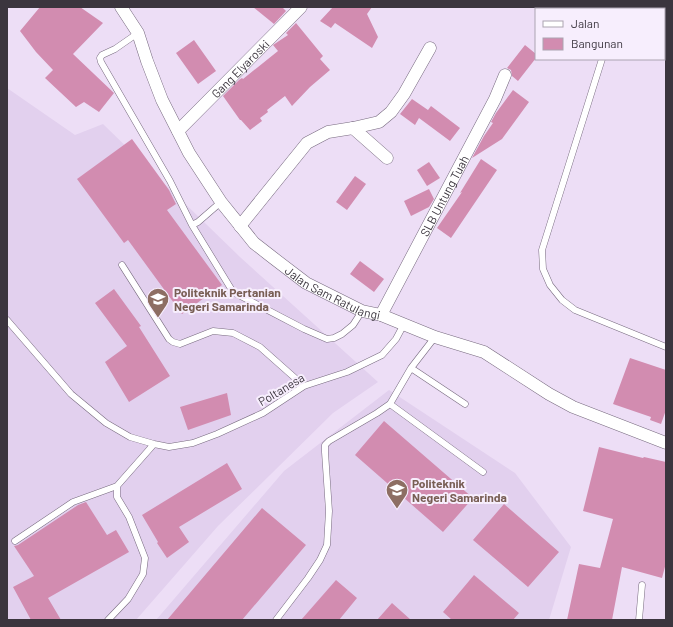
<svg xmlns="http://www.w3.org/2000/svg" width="673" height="627" font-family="Barlow,sans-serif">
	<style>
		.built { fill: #e2d0ee }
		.building { fill: #d28cb0 }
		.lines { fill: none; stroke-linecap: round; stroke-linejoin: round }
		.service-casing { stroke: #776a7f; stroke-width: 7 }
		.minor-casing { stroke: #776a7f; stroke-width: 13 }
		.service { stroke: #fff; stroke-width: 6 }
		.minor { stroke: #fff; stroke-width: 12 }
		.labels { text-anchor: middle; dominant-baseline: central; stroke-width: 4; stroke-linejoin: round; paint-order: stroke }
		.street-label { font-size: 12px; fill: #3b353e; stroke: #f7eefd }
		.education-label { font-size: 12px; font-weight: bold; fill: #785e54; stroke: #f7eefd; text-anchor: start }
	</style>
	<rect width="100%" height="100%" fill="#eddef6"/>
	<!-- built -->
	<path class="built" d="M7,88l68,47 28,-11 137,133 138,125 -45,31 -115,113 -82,94h-129z
		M389,390l126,83 56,74 -22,73h-393l128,-149z"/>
	<!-- building -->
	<path class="building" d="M40,7h40l23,16 -30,31 41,39 -15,19 -15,-10 -8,5 -31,-29 8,-8 -17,-18 -16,-21z
		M253,7h29l4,4 -12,13z
		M333,7h39l-5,7 11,23 -6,11 -37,-25 -4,5 -11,-7z
		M296,23l27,33 -3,3 10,11 -20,17 -18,19 -7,-10 -18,14 1,2 -8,6 2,3 -12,9 -9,-10h-1l-17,-24 16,-16 3,-2 1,1 35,-28 -5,-6 15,-10 -2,-2z
		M194,40l22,31 -18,13 -22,-31z
		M525,45l11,9v4l-18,23 -6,-5 -1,-6 -4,-2z
		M513,90l16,12 -27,37 -30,19 12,-22 9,-13 -2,-1 5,-9z
		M412,99l16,11 3,-4 29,22 -10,13 -31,-23 -4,7 -15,-11z
		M132,139l37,51 7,14 -9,6 55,75 -40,29 -54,-74 -4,3 -47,-64z
		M481,159l16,11 -46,68 -14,-10 25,-36 -2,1z
		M429,162l11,16 -13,8 -10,-16z
		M355,176l11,8 -19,26 -11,-8z
		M429,189l5,10 -5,8 -18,9 -7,-15z
		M360,261l24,18 -10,13 -24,-18z
		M114,289l27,37 -2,1 31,49 -41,26 -24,-40 22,-16 -32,-43z
		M630,358l36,12v40l-5,14 -11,-4 1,-3 -38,-13z
		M227,393l4,22 -43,15 -8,-23z
		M384,421l89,77 -30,34 -88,-77z
		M599,447l44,11 1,-1 22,5v101l-4,15 -40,-11 -10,53h-45l12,-56 21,4 13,-49 -30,-8z
		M227,463l15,26 -63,38 10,15 -22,16 -10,-15 1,-1 -16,-27z
		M86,502l21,33 9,-5 13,22 -81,46 13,22h-30l-18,-33 21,-11 -20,-30 4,-1 60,-40z
		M504,504l55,48 -31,35 -55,-47z
		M262,508l44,37 -64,75h-75z
		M474,575l45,38 -6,7h-61l-9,-8z
		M336,580l21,18 -18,22h-38z
		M392,603l19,17h-34z"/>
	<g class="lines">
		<!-- service casing -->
		<g class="service-casing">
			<path id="service" d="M619,9v-2
				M138,33l-23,16 -13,6 -2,3 1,4 69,119 22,44 6,-3 23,-20
				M602,59l-60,191 1,19 7,16 12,15 13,10 91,37
				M192,225l41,67 71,37 23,10 7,-1 8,-4 11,-9 9,-14
				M122,265l47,74 4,3 7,2 33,-13 20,2 27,14 44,39
				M7,320l64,74 35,29 24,14 24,7 -37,42v11l12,20 16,41 -2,16 -15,25 -20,21
				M411,368l24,-31
				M390,404l21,-36 54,36
				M154,444l15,3 24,-4 24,-9 46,-21 41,-27 43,-14 35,-17 14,-16 8,-15
				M15,541l58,-39 44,-16
				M276,620l32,-42 12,-18 7,-15 2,-34 -4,-59v-7l4,-4 48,-28 13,-9 93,68
				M639,620l3,-35"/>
		</g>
		<!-- minor casing -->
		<g class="minor-casing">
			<g id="minor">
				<path id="s1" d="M121,7l17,26 9,28 15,39 27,53 32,49 33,41 18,14 34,26 56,28 19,4 54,22 49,15 65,42 24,13 93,36"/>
				<path d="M353,128l34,30"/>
				<path id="s2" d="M178,131l123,-124"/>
				<path d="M240,226l67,-83 21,-11 25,-4 26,-6 12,-10 13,-18 26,-46"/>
				<path id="s3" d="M381,315l114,-216 10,-24"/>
			</g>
		</g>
		<!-- service -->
		<use href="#service" class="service"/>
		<!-- minor -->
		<use href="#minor" class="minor"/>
	</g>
	<!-- icons -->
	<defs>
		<g id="university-pin" transform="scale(1.15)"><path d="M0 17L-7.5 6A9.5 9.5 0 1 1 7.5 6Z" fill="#8d6e63" stroke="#f7eefd"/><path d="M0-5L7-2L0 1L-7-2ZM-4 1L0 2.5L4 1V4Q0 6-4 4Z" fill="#fff"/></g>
	</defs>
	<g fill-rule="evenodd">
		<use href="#university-pin" x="158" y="299"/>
		<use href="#university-pin" x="397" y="490"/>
	</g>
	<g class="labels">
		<!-- street labels -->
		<g class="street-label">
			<text stroke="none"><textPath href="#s2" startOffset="88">Gang Elyaroski</textPath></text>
			<text stroke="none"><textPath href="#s3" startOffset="135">SLB Untung Tuah</textPath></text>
			<text stroke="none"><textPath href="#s1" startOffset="367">Jalan Sam Ratulangi</textPath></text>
			<text transform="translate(281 389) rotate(-31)">Poltanesa</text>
		</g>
		<!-- education labels -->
		<g class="education-label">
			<text x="174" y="292">Politeknik Pertanian<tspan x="174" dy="14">Negeri Samarinda</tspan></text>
			<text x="412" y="483">Politeknik<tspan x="412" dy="14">Negeri Samarinda</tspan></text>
		</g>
	</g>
	<!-- border -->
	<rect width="673" height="627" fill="none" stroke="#3b353e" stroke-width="16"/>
	<!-- legend -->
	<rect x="535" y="8" width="130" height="52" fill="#f7eefd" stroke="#aca4b1"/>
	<rect x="543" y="21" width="20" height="6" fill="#ffffff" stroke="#aca4b1"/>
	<text x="571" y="28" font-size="12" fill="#3b353e">Jalan</text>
	<rect x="543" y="38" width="20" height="12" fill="#d28cb0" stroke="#aca4b1"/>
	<text x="571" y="48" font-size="12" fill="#3b353e">Bangunan</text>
</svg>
